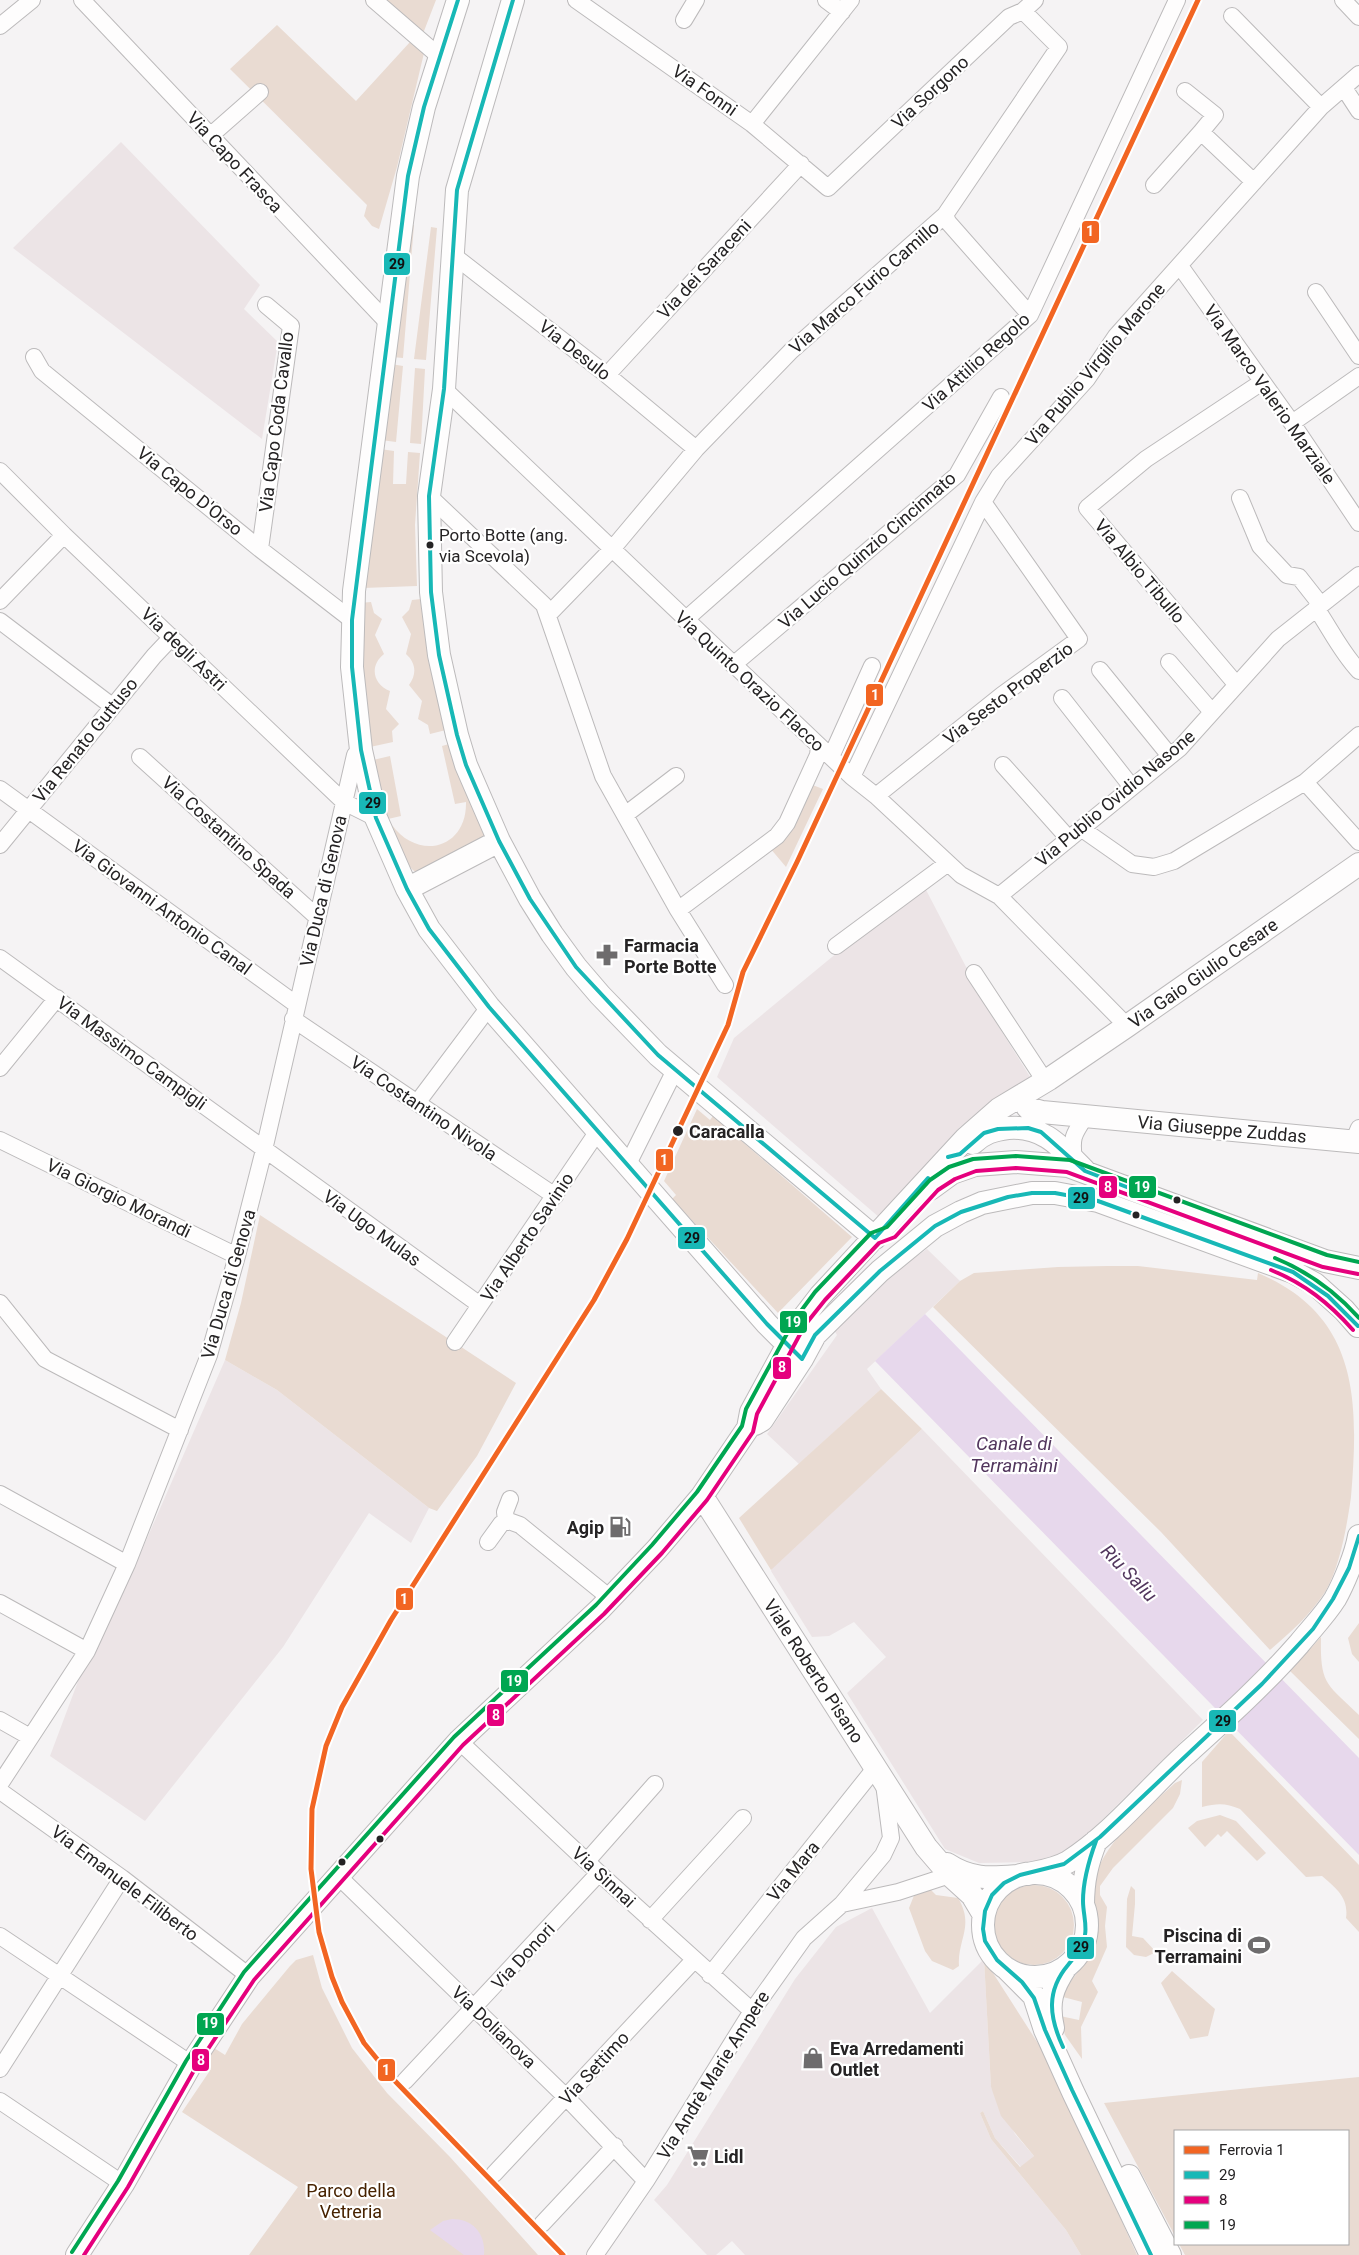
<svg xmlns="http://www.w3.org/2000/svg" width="1359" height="2255" font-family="Roboto,sans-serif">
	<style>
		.built { fill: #ece4e6 }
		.green { fill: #e9dbd2 }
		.water { fill: #e7d8ec }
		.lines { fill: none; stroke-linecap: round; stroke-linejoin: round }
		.street-casing { stroke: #bcbabb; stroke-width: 18 }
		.secondary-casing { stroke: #bcbabb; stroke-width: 24 }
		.street { stroke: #fefdfd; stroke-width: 16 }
		.secondary { stroke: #fefdfd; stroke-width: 22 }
		.bus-1-casing { stroke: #fff; stroke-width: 8 }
		.bus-2-casing { stroke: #fff; stroke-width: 8 }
		.bus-3-casing { stroke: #fff; stroke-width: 8 }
		.bus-1 { stroke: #18b8b6; stroke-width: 4 }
		.bus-2 { stroke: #e5007d; stroke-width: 4 }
		.bus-3 { stroke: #00a651; stroke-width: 4 }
		.rail-1-casing { stroke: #fff; stroke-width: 9 }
		.rail-1 { stroke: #f26522; stroke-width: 5 }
		.bus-dot { fill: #252324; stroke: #fff; stroke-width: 2 }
		.labels { text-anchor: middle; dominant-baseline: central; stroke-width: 4.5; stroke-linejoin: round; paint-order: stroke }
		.bus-label { font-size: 17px; fill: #252324; stroke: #fff; text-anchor: start }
		.street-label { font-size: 18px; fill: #252324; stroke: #fff }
		.poi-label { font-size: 18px; font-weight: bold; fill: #252324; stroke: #fff; text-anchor: start }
		.stop-label { font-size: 18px; font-weight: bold; fill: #252324; stroke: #fff; text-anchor: start }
		.park-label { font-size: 18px; fill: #472200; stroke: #fff }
		.water-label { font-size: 19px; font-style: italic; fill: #52365d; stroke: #fff }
		.line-badge { stroke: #fff; stroke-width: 2 }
		.badge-label { font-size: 14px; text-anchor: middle; font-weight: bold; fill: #fff }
		.pale-badge-label { font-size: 14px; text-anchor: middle; font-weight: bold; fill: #111 }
	</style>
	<rect width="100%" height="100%" fill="#f5f3f4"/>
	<!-- built -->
	<path class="built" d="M121,142l139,143 -16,24 34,33 -16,97 -249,-191z
		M924,886l65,125 43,69 -72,47 -80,91 -163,-141 17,-39 98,-81z
		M927,1249l33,32 -93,88 14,20 -82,75 -32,-30 70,-99 -3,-5 64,-61z
		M225,1360l52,30 152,118 -18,35 -42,-30 -86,134 -138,174 -95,-65 63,-168 11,3z
		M922,1429l281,291 -118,117 -22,16 -32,9 -52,1 -34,-14 -98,-156 39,-36 -32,-35 -25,14 -17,1 -41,-66 1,-3z
		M872,1908l58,105 54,-54 7,128 24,47 19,22 -13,11 -26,-29 -12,-27 -3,2 11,26 75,91 15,25h-336l-13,-14 -16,14h-9l-53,-55 13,-15 128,-206 41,-52z"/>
	<!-- green -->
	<path class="green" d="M386,0h50l-12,31 -5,2z
		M277,25l79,76 54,-59 14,11 -27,114 -18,62 -7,-3 -8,-10 3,-11 -137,-136z
		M411,225h3l-11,133 -11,-1z
		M431,227l6,1 -11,132 -12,-1z
		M391,364l12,2 -7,76 -15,-2z
		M415,368l10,1 -4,75 -11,-1z
		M380,449l14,2 -1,33h13l2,-32 12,1 -5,72 2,61 -54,2z
		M421,599l7,61 18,70 -16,4 -2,-9 -10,-6 4,-18 -13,-16c8,-11 7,-22 -3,-31l5,-20 -9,-17 7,-7 3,-10z
		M371,602l3,11 8,6 -7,16 9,19c-15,12 -11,30 6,37l-4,18 13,15 -7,7 1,11 -23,5 -3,-17 -8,-127z
		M449,744l36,90 -2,5 -67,33c-11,-5 -20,-35 -24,-47 26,36 75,24 74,-23l-11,2 -13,-58z
		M390,756l11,60 -13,3 -15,-59z
		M810,784l13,5 -37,78 -16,-19z
		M697,1109l13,11 3,-4 139,121 -74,76 -106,-114 4,-4 -12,-14z
		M260,1215l256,168 -39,73 -40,55 -8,-3 -152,-118 -52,-30 16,-57z
		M1107,1266h31l119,14 1,-7c101,43 101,127 93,224 -4,28 -11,70 -26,95 -15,23 -34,40 -55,58l-109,-118 -228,-225 27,-26 14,-8 84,-6z
		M881,1389l41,40 -151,141 -32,-52z
		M1359,1623v39l-7,-8 -4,-16z
		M1321,1637c-1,48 5,46 38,78v24l-69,-68z
		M1229,1731l130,134v67l-13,-14c3,-20 -10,-30 -24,-42l-16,1 -66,-68c-14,-6 -22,-6 -38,-2v-45z
		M1182,1780l-2,14 -7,14 -60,60 -13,18v9l7,12 -2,19 2,21 -15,34 6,11 -17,35 1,32 -17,-24 -5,-19 19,4 3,-18 -19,-5c7,-21 26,-33 33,-54 6,-20 -4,-38 -2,-57 4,-41 52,-76 81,-103z
		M1220,1815l16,6 30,32 -9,8 -30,-30 -6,6 -3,-3 -13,13 -17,-19 9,-7z
		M994 1925a40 40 0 1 1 80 0a40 40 0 1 1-80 0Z
		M1131,1886l4,4v14l-3,32 11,2 13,14 -10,5 -12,-2 -8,-8 1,-48z
		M929,1888l7,7 22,3c17,28 -1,42 1,68l-6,4 -21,-9 -7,-10 -16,-43 6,-15z
		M313,1955l9,33 30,60 35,45 63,64 88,98h-289l49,-68 -116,-75 29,-43 -9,-6 9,-17 14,9 17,-31 48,-58 6,-6z
		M984,1959l57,89 37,76 59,131h-56l-15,-25 -75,-91 -11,-26 3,-2 12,27 25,29 14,-11 -33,-40 -10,-29z
		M1172,1971l43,38 -7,27 -18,3 -29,-56z
		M1359,2077v178h-174l-6,-11h169v-113h-173v105l-71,-133z"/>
	<!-- water -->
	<path class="water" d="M925,1314l434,444v97l-484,-494z
		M452,2219c21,0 34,15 32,36h-20l-34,-25 13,-9z"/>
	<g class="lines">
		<!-- street casing -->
		<g class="street-casing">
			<path id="street" d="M82,0l307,324
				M374,0l66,57
				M576,0l176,124 76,64 181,-171 14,-6 12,-11
				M826,0l16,12
				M1343,0l16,17
				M1232,16l89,91
				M684,20l12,-20
				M0,26l32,-26
				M1344,88l15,23
				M1185,91l30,24 -14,17
				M752,124l99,-124
				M210,136l50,-44
				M1154,185l47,-53 53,50
				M945,215l3,7 82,93
				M453,255l154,120 89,74
				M1180,266l112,157 67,100
				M1316,292l43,64
				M34,357l8,14 218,178 92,71
				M607,375l194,-211
				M444,389l408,388 24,19 85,79 38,21 128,130
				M1292,423l67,-47
				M0,471l64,64 280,267 32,16
				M429,496l115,109 59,171 75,134 47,75
				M1240,498l20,48 27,29 12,2 22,28
				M260,549l31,-223 -25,-21
				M0,601l64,-66
				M1316,608c15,22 25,44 43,63
				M548,615l65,-67 83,-99 95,-98 154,-136 114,-168 -36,-36
				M685,620l345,-305 147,-315
				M0,621l112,85
				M1169,662l43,50
				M733,665l224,-190 44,-78
				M1100,670l70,86
				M1236,684l-149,-176 59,-49 116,-77
				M1062,698l69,88
				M140,757l177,160
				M831,757l41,-91
				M1003,765l66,74
				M852,777l131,-275 16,-26 88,-97 29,-43 205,-229 38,-33
				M1305,782l54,60
				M0,789l297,216
				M876,796l126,-101 77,-56 -96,-137
				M625,815l51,-39
				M1082,829l50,35 22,3 20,-6 131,-79 54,-47
				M0,845l154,-189 18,-19
				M999,896l181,-148 98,-109 81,-64
				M678,910l99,-74 10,-13 31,-68 1,-9
				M836,946l112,-83
				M0,958l480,347
				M974,973l71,108
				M293,1019l262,177
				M0,1068l57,-70
				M417,1103l72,-96
				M0,1140l237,116
				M1353,1142l6,-14
				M1074,1160c-3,-22 -1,-25 11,-43
				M628,1164l47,-94
				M0,1303l45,56 135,71
				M455,1342l143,-211
				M0,1494l127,70
				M506,1520l-1,-8 5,-13
				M488,1542l13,-18 5,-4 14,5 90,73
				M0,1603l87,48
				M0,1720l30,17
				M459,1741l140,132 153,138
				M0,1784l87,-133 40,-87 82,-209 28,-99 27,-106 91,-395 6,-5
				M0,1791l122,87 127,98
				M587,1861l68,-77
				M338,1876l229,222 79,83
				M842,1904l56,-12 52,-17
				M650,1920l93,-102
				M0,1936l191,128
				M710,1975l166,-208
				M0,2069l122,-191
				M405,2081l194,-208
				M0,2101l123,83
				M494,2174l200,-214
				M542,2224l73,-78
				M595,2255l51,-74 106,-170 52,-73 38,-34 41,-49 8,-17 -7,-54"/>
		</g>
		<!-- secondary casing -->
		<g class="secondary-casing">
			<path id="secondary" d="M458,0l-34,107 -16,69 -54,415 -2,76 9,83 15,68 31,71 22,40 60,78 278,317 35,35
				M513,0l-56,190 -13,199 -15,107 2,96 8,63 18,80 9,30 33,76 31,58 22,35 24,33 24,28 58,60 217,183
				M407,889l92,-48
				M1024,1094v8l4,6 14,4 317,30
				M973,1143c11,-10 20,-13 35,-15 35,-3 53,19 76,42
				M930,1189l22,-16 23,-8 41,-3 52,4 257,95 34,7
				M755,1424l7,-4 40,-61 13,-24 65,-64 55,-45 26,-14 21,-9 50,-10h23l43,8 195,71 22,12 29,26 14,16
				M702,1496l224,351 24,28 22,20 12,20
				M947,1864c24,16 43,14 70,12
				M983 1925a52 52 0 1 1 104 0a52 52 0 1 1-104 0Z
				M1028,1874c14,-3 28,-5 40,-12 44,-28 79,-72 117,-107 40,-36 79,-71 114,-111 12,-15 26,-29 36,-45 9,-16 21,-45 24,-63
				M1083,1905c0,-24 4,-42 13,-64
				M1008,1970l26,26 11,34 28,62 78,163
				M1053,2028c-6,-26 -1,-40 13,-61
				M1129,2176l41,79
				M77,2255l46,-71 68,-120 58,-88 210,-235 141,-132 57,-60 45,-53 46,-68 3,-16 49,-90 20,-26 146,-158 33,-29 50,-30 78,-53 232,-162"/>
		</g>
		<!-- street -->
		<use href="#street" class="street"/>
		<!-- secondary -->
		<use href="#secondary" class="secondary"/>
		<!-- bus-1 casing -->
		<g class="bus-1-casing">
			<path id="bus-1" d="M458,0l-34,107 -16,69 -56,444v47l9,83 15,68 31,71 22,40 60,78 278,317 35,35 13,-24 65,-64 55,-45 26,-14 47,-15 24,-4h23l43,8 195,71 35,24 30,30
				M513,0l-56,190 -13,199 -15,107 2,96 8,63 18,80 9,30 33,76 31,58 46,68 82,88 217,183 53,-60
				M948,1157l12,-3 24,-21 14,-4 30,-1 13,4 44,39 52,20
				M1063,2047c-14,-30 -17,-56 5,-82 8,-10 15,-17 17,-30 2,-11 -2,-22 -2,-34 0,-21 6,-41 13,-60
				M1151,2255l-79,-165 -27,-60 -11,-32 -12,-16 -25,-22 -12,-19 -2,-12 2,-18 7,-16 12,-12 16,-8 44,-11 36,-27 162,-153 51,-55 20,-30 16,-31 10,-32"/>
		</g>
		<!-- bus-2 casing -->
		<g class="bus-2-casing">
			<path id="bus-2" d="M1271,1270c34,14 58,33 82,60
				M84,2255l44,-68 68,-120 58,-87 209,-235 141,-131 58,-61 45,-53 46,-68 4,-18 48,-89 20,-25 54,-57 16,-6 43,-47 17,-11 21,-8 40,-3 51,4 256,95 35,7"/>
		</g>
		<!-- bus-3 casing -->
		<g class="bus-3-casing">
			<path id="bus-3" d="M1275,1258c34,14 60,33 84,60
				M72,2252l46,-71 68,-120 58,-89 210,-235 142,-132 56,-60 45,-53 45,-66 4,-17 49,-90 20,-27 56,-59 16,-6 43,-47 19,-13 24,-8 43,-3 54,4 257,95 32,7"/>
		</g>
		<!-- bus-1 -->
		<use href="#bus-1" class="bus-1"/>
		<!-- bus-2 -->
		<use href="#bus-2" class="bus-2"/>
		<!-- bus-3 -->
		<use href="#bus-3" class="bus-3"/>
		<!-- rail-1 casing -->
		<g class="rail-1-casing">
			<path id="rail-1" d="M563,2255l-168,-174 -31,-38 -22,-41 -10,-25 -13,-45 -8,-63 1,-60 14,-63 16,-39 49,-87 203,-320 33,-61 101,-214 15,-53 54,-110 401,-862"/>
		</g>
		<!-- rail-1 -->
		<use href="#rail-1" class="rail-1"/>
	</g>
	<!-- icons -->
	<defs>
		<g id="pharmacy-bare" transform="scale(1.725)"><path d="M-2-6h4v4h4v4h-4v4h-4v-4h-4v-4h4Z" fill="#6e6c6d" stroke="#fff" stroke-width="2.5" paint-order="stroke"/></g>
		<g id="fuel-bare" transform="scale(1.725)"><path d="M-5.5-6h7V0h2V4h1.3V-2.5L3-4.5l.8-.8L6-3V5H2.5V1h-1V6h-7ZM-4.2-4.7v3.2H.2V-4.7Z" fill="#6e6c6d" stroke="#fff" stroke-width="2.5" paint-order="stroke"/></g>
		<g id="stadium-bare" transform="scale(1.725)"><path d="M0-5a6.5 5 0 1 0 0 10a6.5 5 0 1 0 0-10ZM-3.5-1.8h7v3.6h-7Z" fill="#6e6c6d" stroke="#fff" stroke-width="2.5" paint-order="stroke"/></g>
		<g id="shop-bare" transform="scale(1.725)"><path d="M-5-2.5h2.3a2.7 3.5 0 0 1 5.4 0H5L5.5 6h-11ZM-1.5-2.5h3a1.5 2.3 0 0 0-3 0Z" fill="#6e6c6d" stroke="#fff" stroke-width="2.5" paint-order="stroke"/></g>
		<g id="supermarket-bare" transform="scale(1.725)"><path d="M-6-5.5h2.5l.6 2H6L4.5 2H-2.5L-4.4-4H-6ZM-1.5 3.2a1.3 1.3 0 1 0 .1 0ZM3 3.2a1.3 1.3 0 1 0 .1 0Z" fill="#6e6c6d" stroke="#fff" stroke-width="2.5" paint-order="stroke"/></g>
	</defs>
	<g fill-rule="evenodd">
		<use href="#pharmacy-bare" x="607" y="955"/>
		<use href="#fuel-bare" x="620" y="1527"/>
		<use href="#stadium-bare" x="1259" y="1945"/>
		<use href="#shop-bare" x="813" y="2058"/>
		<use href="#supermarket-bare" x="698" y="2156"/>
	</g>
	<!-- markers -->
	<g class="bus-dot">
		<circle cx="430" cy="545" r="4.5"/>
		<circle cx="678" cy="1131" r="6"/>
		<circle cx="1177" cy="1200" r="4.5"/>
		<circle cx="1136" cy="1215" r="4.5"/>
		<circle cx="380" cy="1839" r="4.5"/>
		<circle cx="342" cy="1862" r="4.5"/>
	</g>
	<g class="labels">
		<!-- bus labels -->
		<g class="bus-label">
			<text x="439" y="535">Porto Botte (ang.<tspan x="439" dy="21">via Scevola)</tspan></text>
		</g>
		<!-- street labels -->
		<g class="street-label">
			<text transform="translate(705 90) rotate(35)">Via Fonni</text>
			<text transform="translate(930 92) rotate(-43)">Via Sorgono</text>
			<text transform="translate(235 162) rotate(47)">Via Capo Frasca</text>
			<text transform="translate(704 269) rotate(-47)">Via dei Saraceni</text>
			<text transform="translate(864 287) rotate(-41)">Via Marco Furio Camillo</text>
			<text transform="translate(575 350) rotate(38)">Via Desulo</text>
			<text transform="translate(976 362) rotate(-42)">Via Attilio Regolo</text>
			<text transform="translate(1095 364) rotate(-50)">Via Publio Virgilio Marone</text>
			<text transform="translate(1270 394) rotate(55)">Via Marco Valerio Marziale</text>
			<text transform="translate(276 422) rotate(-83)">Via Capo Coda Cavallo</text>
			<text transform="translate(190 491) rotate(39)">Via Capo D'Orso</text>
			<text transform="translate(867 550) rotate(-41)">Via Lucio Quinzio Cincinnato</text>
			<text transform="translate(1140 571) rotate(50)">Via Albio Tibullo</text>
			<text transform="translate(184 649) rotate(44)">Via degli Astri</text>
			<text transform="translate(750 681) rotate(43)">Via Quinto Orazio Flacco</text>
			<text transform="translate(1008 693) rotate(-37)">Via Sesto Properzio</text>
			<text transform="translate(85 740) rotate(-51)">Via Renato Guttuso</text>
			<text transform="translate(1115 798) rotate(-40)">Via Publio Ovidio Nasone</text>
			<text transform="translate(229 837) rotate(42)">Via Costantino Spada</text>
			<text transform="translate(323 891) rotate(-77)">Via Duca di Genova</text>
			<text transform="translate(162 907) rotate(36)">Via Giovanni Antonio Canal</text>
			<text transform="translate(1203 973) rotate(-35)">Via Gaio Giulio Cesare</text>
			<text transform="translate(132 1053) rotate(36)">Via Massimo Campigli</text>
			<text transform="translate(424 1108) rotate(34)">Via Costantino Nivola</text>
			<text transform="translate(1222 1129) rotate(5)">Via Giuseppe Zuddas</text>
			<text transform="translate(119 1198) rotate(26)">Via Giorgio Morandi</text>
			<text transform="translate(372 1228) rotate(36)">Via Ugo Mulas</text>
			<text transform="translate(527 1237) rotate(-56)">Via Alberto Savinio</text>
			<text transform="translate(228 1284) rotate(-74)">Via Duca di Genova</text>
			<text transform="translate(814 1671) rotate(57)">Viale Roberto Pisano</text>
			<text transform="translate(793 1871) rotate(-51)">Via Mara</text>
			<text transform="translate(604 1877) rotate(43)">Via Sinnai</text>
			<text transform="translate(125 1883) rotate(37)">Via Emanuele Filiberto</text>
			<text transform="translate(523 1956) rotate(-47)">Via Donori</text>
			<text transform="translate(494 2027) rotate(44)">Via Dolianova</text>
			<text transform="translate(594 2068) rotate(-47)">Via Settimo</text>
			<text transform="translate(713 2075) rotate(-58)">Via Andrè Marie Ampere</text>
		</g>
		<!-- poi labels -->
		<g class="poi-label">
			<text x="624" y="945">Farmacia<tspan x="624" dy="21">Porte Botte</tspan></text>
			<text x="604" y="1527" text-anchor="end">Agip</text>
			<text x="1242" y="1935" text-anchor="end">Piscina di<tspan x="1242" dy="21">Terramaini</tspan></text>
			<text x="830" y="2048">Eva Arredamenti<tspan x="830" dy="21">Outlet</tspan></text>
			<text x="714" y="2156">Lidl</text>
		</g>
		<!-- stop labels -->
		<g class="stop-label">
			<text x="689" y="1131">Caracalla</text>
		</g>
		<!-- park labels -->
		<g class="park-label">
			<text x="351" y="2190">Parco della<tspan x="351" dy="21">Vetreria</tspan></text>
		</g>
		<!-- water labels -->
		<g class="water-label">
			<text x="1014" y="1443">Canale di<tspan x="1014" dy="22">Terramàini</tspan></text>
			<text transform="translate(1129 1573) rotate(46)">Riu Saliu</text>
		</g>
	</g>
	<g class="line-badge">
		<rect x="1081" y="220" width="19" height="24" rx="5" fill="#f26522"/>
		<rect x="383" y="252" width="28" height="24" rx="5" fill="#18b8b6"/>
		<rect x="865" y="683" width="19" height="24" rx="5" fill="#f26522"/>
		<rect x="358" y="791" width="29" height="24" rx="5" fill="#18b8b6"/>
		<rect x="655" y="1148" width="19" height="24" rx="5" fill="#f26522"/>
		<rect x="1128" y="1175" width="29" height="24" rx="5" fill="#00a651"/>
		<rect x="1098" y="1175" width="20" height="24" rx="5" fill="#e5007d"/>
		<rect x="1067" y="1186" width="29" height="24" rx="5" fill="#18b8b6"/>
		<rect x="677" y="1226" width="29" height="24" rx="5" fill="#18b8b6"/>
		<rect x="779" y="1310" width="29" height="24" rx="5" fill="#00a651"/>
		<rect x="772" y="1356" width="20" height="24" rx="5" fill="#e5007d"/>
		<rect x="395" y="1587" width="19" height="24" rx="5" fill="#f26522"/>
		<rect x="500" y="1669" width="29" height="24" rx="5" fill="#00a651"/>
		<rect x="486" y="1703" width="19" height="24" rx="5" fill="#e5007d"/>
		<rect x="1208" y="1709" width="29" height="24" rx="5" fill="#18b8b6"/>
		<rect x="1066" y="1936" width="29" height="24" rx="5" fill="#18b8b6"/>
		<rect x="196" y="2012" width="29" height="24" rx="5" fill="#00a651"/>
		<rect x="191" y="2048" width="19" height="24" rx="5" fill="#e5007d"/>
		<rect x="377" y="2058" width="19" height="24" rx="5" fill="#f26522"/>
	</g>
	<g class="badge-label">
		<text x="1090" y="236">1</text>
		<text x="875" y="700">1</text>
		<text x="664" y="1165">1</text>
		<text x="1142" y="1192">19</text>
		<text x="1108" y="1192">8</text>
		<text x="793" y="1327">19</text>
		<text x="782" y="1372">8</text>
		<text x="404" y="1604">1</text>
		<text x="514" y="1686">19</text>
		<text x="496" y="1720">8</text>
		<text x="210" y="2028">19</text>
		<text x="201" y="2065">8</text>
		<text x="386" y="2075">1</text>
	</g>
	<g class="pale-badge-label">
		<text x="397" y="269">29</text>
		<text x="373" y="808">29</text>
		<text x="1081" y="1203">29</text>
		<text x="692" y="1243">29</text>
		<text x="1223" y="1726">29</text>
		<text x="1081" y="1952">29</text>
	</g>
	<!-- legend -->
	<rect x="1174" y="2130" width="175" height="115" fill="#ffffff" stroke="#a8a7a7"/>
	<rect x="1184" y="2146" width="25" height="8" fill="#f26522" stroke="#a8a7a7"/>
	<text x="1219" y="2155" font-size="15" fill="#252324">Ferrovia 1</text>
	<rect x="1184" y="2171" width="25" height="8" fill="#18b8b6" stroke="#a8a7a7"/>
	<text x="1219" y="2180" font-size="15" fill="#252324">29</text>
	<rect x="1184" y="2196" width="25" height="8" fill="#e5007d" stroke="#a8a7a7"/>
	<text x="1219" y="2205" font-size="15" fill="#252324">8</text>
	<rect x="1184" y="2221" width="25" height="8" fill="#00a651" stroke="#a8a7a7"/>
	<text x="1219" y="2230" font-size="15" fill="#252324">19</text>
</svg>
